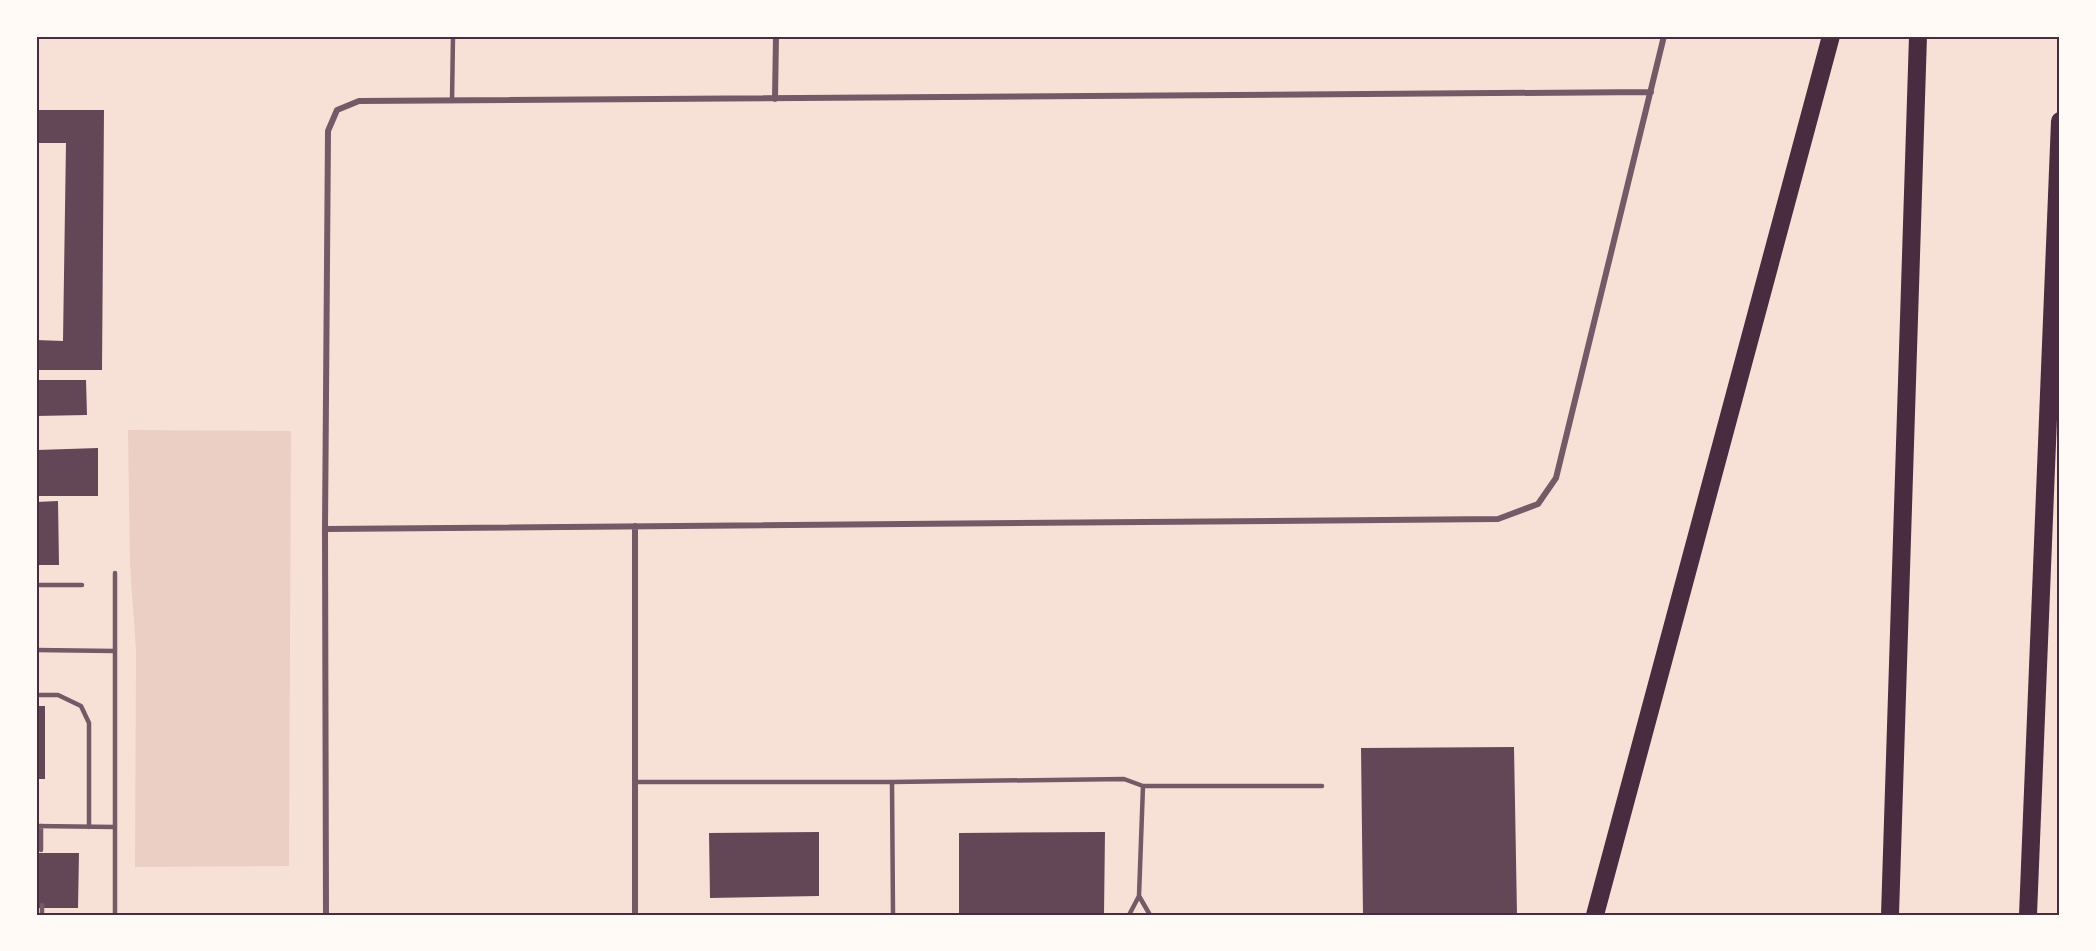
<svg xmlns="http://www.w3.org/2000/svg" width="2096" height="951" font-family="'Source Sans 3',sans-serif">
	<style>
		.green { fill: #ebcfc5 }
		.building { fill: #644757 }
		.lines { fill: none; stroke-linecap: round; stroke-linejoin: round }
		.service { stroke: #755966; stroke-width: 4.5 }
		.minor { stroke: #755966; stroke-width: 6 }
		.motorway { stroke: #4a2c40; stroke-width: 18 }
		.neatline { fill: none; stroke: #4a2c40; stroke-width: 2 }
	</style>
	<rect width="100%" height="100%" fill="#f7e1d7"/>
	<!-- green -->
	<path class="green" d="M128,430l163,1 -2,435 -154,1 1,-217 -6,-85z"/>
	<!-- building -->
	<path class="building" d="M36,110h68l-2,260h-66v-30l27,1 3,-198h-30z
		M36,380h50l1,35 -51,1z
		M98,448v48h-61v-46z
		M58,501l1,64h-23v-63z
		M36,706h9v73h-9z
		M1514,747l3,168h-154l-2,-167z
		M819,832v64l-109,2 -1,-65z
		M1105,832l-1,83h-145v-82z
		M36,853h43l-1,55h-42z"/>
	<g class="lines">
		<!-- service -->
		<path class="service" d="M452,101l1,-65
			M36,585h46
			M36,650l79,1
			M36,695h22l23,11 8,17v104
			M635,782h257l1,133
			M892,782l232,-3 19,7 -4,110 -10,19
			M1143,786h179
			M36,826l79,1v88
			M41,826v24
			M115,827v-254
			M1139,896l11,19
			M42,905v10"/>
		<!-- minor -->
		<path class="minor" d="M775,99l1,-63
			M635,526v389
			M325,529l1173,-10 40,-15 18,-26 108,-442
			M326,915l-1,-386 3,-398 9,-21 22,-9 1292,-9"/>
		<!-- motorway -->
		<path class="motorway" d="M1595,915l236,-879
			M1890,915l28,-879
			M2028,915l32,-794"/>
	</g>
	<!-- border -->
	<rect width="2096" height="951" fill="none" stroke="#fffaf5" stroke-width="75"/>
	<rect x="38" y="38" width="2020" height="876" class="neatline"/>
</svg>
